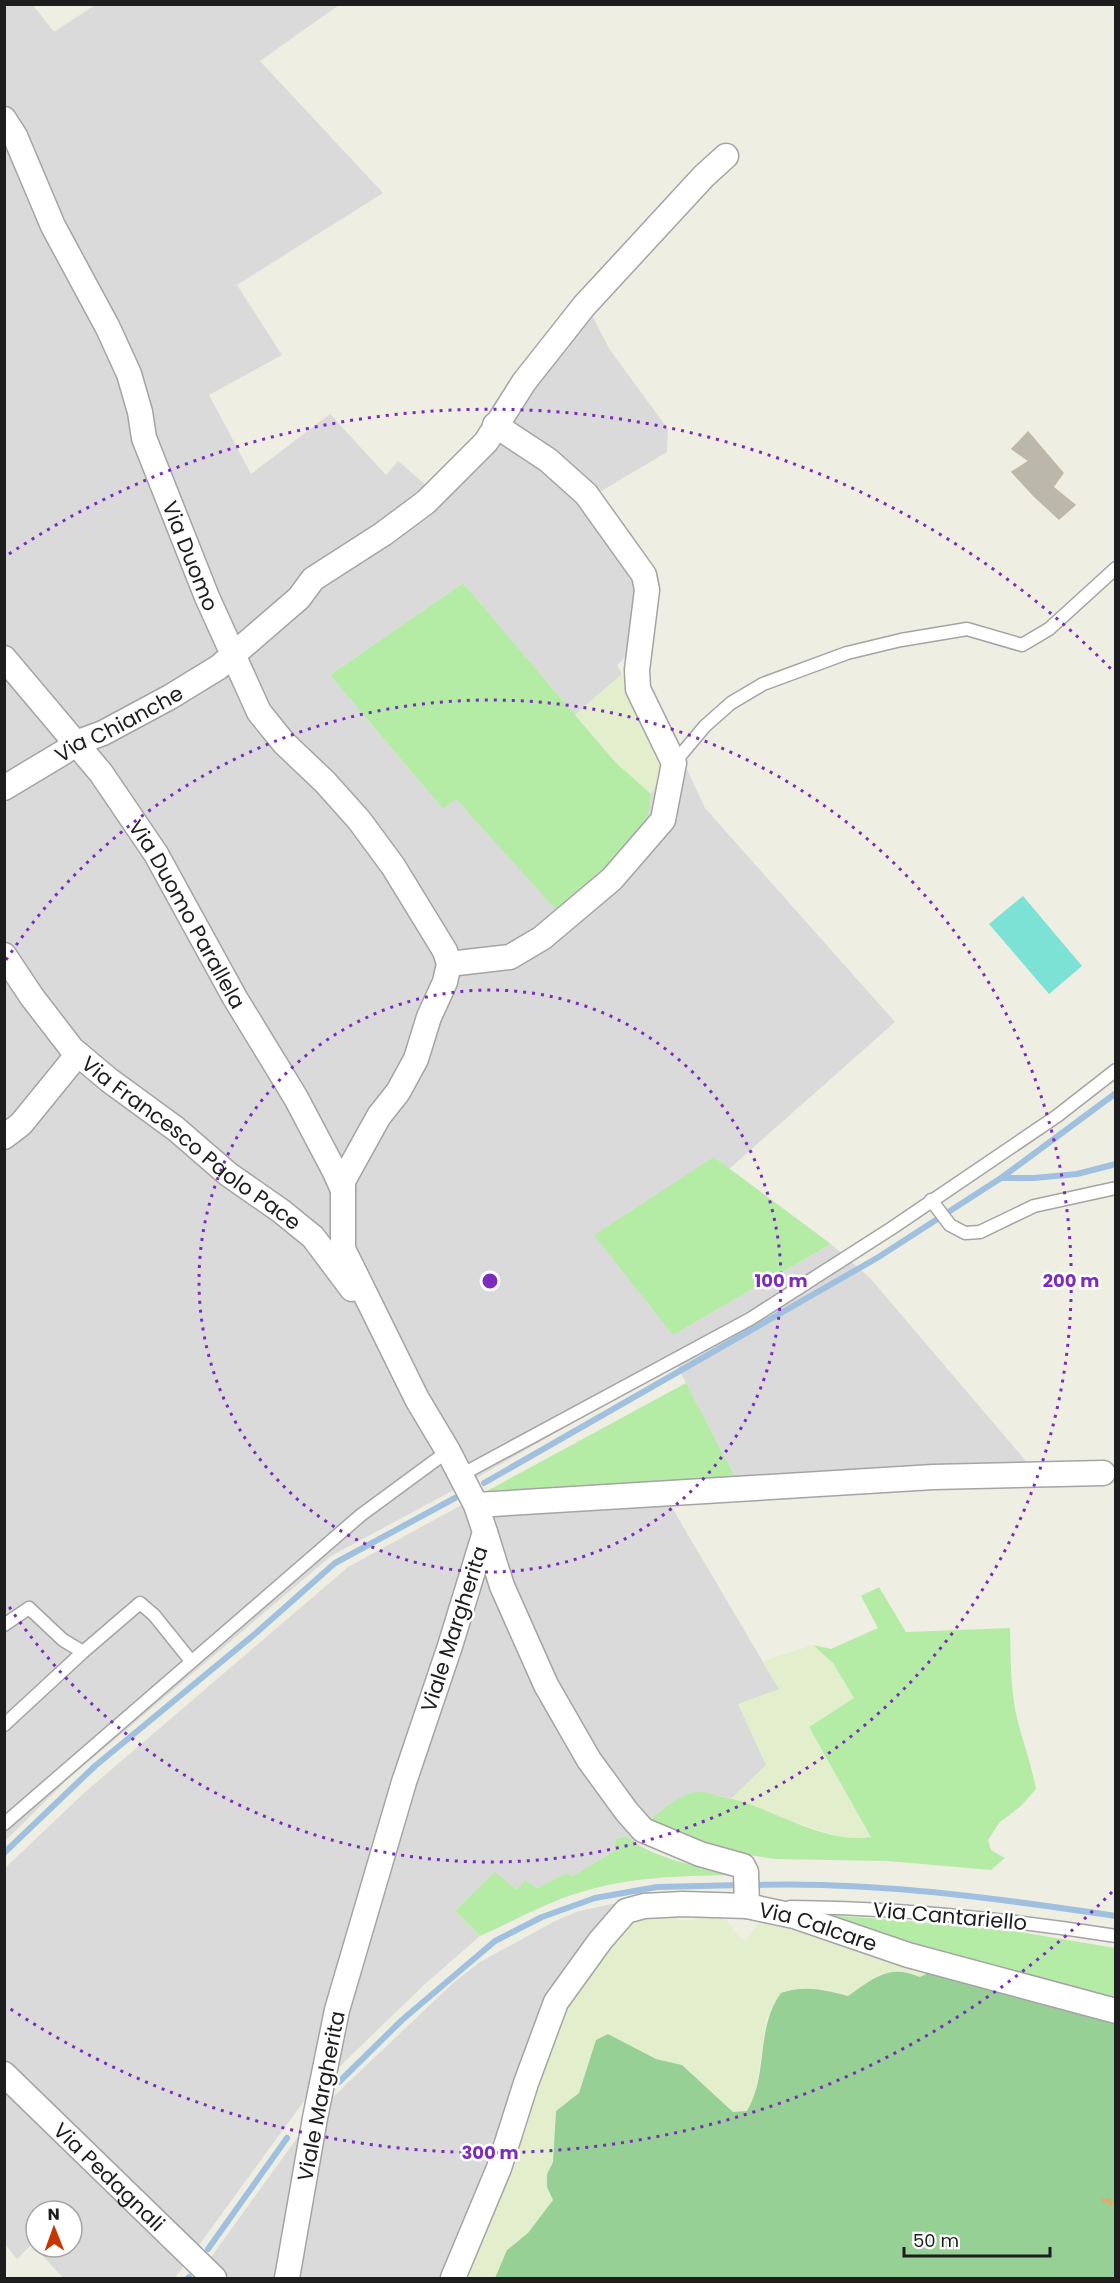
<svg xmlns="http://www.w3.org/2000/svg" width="1120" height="2283" font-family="Poppins,sans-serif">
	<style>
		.residential { fill: #dbdada; fill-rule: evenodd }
		.farmland { fill: #e3efcc }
		.grass { fill: #b5eca5 }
		.forest { fill: #96d094 }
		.pitch { fill: #7be2d5 }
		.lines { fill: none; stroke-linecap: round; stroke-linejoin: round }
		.stream { stroke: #a0c0df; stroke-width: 6 }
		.building { fill: #bbb7ab; stroke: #c1b8a4; stroke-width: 1.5 }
		.lane-casing { stroke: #a4a4a4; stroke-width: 15 }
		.street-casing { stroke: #a4a4a4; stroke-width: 27 }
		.path { stroke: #ff9c62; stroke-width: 4; stroke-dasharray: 3 3; stroke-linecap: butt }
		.lane { stroke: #fff; stroke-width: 12 }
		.street { stroke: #fff; stroke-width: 24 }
		.ring { fill: none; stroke: #7b2cbf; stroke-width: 3; stroke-dasharray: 3 6 }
		.labels { text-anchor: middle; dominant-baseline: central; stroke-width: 5; stroke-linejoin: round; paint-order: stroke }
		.street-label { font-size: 21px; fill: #1d1d1d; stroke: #fff }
		.centre { fill: #7b2cbf; stroke: #fff; stroke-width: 3 }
		.ring-label { font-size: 18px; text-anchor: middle; font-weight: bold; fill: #7b2cbf; stroke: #fff; stroke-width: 5; stroke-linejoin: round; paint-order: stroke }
	</style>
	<rect width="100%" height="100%" fill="#efeee2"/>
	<!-- residential -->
	<path class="residential" d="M5,5h28l21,27 41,-27h244l-79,56 123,132 -146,92 45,70 -73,40 42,79 79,-60 56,61 12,-14 28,24 37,-33 118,-158 29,56 58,79 -1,23 -69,41 51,78 -1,65 -31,29 5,9 -47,41 -112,-132 -133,92 113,134 13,-10 104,114 90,-106 1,-13 14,-30 8,-24 32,68 190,214 -166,147 -15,-12 -41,178 158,-91 39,34 173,203 -297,16 -70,-133 -198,113 -147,79 -264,224 -62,61z
		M661,1489l118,200 -13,76 -34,33 -33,-6 -20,6 -29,22 -15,24 -9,-8 -10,3 -2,12 -41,25 -7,-3 -29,15 -20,2 -62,21 25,25 -54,47 -122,118 -129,177h-112l-31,-34 -15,15 -12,-15 -1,-375 80,-76 264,-226 139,-76 8,7zM36,2211h36v36h-36z
		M626,1901l-161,377h-269l101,-140 37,-42 118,-112 28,-22 75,-41 24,-10z"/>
	<!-- farmland -->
	<path class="farmland" d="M622,674l27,51 16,39 -14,30 -36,-31 -40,-48z
		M813,1645l20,18 21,35 -45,29 63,110h-31l-53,-17 -56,-22 34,-33 -28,-61 41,-15 -16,-28z
		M675,1914l4,6h15l3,-5 29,4 13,18 6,3 15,-18 35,4 142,43 -17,8 -12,-5 -27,1 -33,23 -26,-7 -55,27 -10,69 -3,14 -7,12 -14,1 -51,-47 -26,-6 -48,-25 -12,6 -17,53 -23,18 -3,51 -6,12v13l6,13 -25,33 -21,17 -12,28h-30l99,-271 65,-85 8,-5z"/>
	<!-- grass -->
	<path class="grass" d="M463,583l152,179 36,32 -1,13 -8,28 -82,79 -104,-115 -13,10 -113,-134z
		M714,1157l117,87 -158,91 -79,-100z
		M686,1383l53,101 -244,14 -8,-7z
		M879,1587l27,45 104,-4c1,33 0,66 9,98 6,22 13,41 17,63l-15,17 -22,17 -11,17 3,10 14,8 -14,12 -104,-9 -112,-2 -40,-6 -62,-21 -23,-12c14,-11 29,-26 47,-28 7,-1 16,3 23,4 51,9 98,48 151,41l-62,-110 45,-29 -21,-35 -20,-18 18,4 47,-21 -17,-32z
		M626,1836c27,23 70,29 104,39 -52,1 -102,2 -152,18 -33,10 -66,29 -98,43l-25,-25 40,-39 22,18 8,-10 12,8 29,-15 7,3 41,-25 2,-12z
		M812,1914l99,7 109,11 95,16v50c-100,-29 -203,-52 -303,-84z"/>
	<!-- forest -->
	<path class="forest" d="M937,1969l178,52v257h-620l12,-28 21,-17 25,-33 -6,-13v-13l6,-12 3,-51 23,-18 17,-53 12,-6 48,25 26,6 51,47 14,-1c22,-37 8,-82 34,-118 23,-8 44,-3 67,3 25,-17 40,-33 72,-19z"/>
	<!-- pitch -->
	<path class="pitch" d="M1023,896l59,70 -33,28 -60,-70z"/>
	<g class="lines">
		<!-- stream -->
		<path class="stream" d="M1001,1178l115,-85
			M484,1483l393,-225 124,-80h33l43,-4 39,-10
			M4,1853l91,-87 161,-133 79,-70 120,-65
			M752,1885c122,-4 243,13 364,31
			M339,2082l63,-62 93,-79 47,-24 53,-19 62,-11 85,-2
			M208,2249l79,-111
			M188,2278l1,-1"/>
	</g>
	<!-- building -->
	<path class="building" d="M1028,432l35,41 -10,14 22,18 -16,14 -25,-23 -22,-24 17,-11 -17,-12z"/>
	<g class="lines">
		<!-- lane casing -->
		<g class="lane-casing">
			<path id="lane" d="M674,763l31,-37 26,-23 32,-19 84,-31 54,-13 66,-11 55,16 27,-16 67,-61
				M931,1200l19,25 15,8 15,-1 54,-26 82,-18
				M461,1475l289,-156 142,-91 165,-112 59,-46
				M4,1625l25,-17 34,32 20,12
				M4,1725l79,-73 57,-49 14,12 37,46
				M4,1824l357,-309 87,-64
				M790,1907c109,1 218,12 326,29"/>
		</g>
		<!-- street casing -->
		<g class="street-casing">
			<g id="street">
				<path id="s1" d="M4,119l11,17 38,90 55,102 21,46 11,38 4,26 63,159 52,115 25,31 41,39 34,38 34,46 52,85 4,13 -4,18 -16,35 -13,42 -18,33 -19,24 -36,65v68l74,150 31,52 28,54 9,27 -35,114 -46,136 -67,228 -22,108 -28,160"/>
				<path id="s2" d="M4,658l97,115 55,81 79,144 61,100 39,74 8,18"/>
				<path id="s3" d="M4,788l60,-36 12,-9 27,-10 67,-36 49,-30 80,-69 14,-19 70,-45 43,-32 60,-60 38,-60 60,-76 120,-130 22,-20"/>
				<path id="s4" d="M4,955l28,42 40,52 37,31 67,49 52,45 53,37 32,26 39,52"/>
				<path d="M449,964l61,-7 32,-19 70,-59 51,-59 11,-57 -36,-74 -1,-19 10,-80 -3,-15 -58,-81 -38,-34 -53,-35"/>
				<path d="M4,1137l17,-13 57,-70"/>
				<path d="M476,1505l457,-28 170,-4"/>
				<path id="s5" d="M485,1532l17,54 44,99 43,75 38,52 16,18 57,24 43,12 3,6 1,34 47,10 114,39 208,56"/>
				<path id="s6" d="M4,2074l210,204"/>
				<path d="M453,2278l46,-110 27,-85 30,-81 44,-61 26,-30 18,-5 39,-2 64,2"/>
			</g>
		</g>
		<!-- path -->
		<path class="path" d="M1116,2201l-12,-1 12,6"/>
		<!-- lane -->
		<use href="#lane" class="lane"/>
		<!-- street -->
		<use href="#street" class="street"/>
	</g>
	<!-- distance rings -->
	<g class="ring">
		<circle cx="490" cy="1281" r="291"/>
		<path d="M6 960A581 581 0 1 1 6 1602"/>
		<path d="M1112 1892A872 872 0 0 1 9 2008M9 554A872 872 0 0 1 1112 670"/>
	</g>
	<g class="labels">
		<!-- street labels -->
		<g class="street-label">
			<text stroke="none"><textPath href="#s1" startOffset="477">Via Duomo</textPath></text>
			<text stroke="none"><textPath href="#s3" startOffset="132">Via Chianche</textPath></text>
			<text stroke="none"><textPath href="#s2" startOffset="316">Via Duomo Parallela</textPath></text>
			<text stroke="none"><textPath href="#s4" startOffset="268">Via Francesco Paolo Pace</textPath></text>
			<text transform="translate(454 1629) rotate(-72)">Viale Margherita</text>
			<text transform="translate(950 1916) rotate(5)">Via Cantariello</text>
			<text stroke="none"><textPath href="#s5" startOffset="561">Via Calcare</textPath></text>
			<text transform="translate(321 2096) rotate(-79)">Viale Margherita</text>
			<text stroke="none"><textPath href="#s6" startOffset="147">Via Pedagnali</textPath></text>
		</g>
	</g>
	<circle cx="490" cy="1281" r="9" class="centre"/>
	<g class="ring-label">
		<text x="781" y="1287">100 m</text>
		<text x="1071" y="1287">200 m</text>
		<text x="490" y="2159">300 m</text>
	</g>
	<!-- border -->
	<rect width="1120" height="2283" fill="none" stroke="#1d1d1d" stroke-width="12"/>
	<!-- north arrow -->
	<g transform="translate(54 2229) rotate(359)"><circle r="28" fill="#ffffff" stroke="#a5a5a5" stroke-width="1.5"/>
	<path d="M0-4.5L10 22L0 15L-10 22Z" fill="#c93500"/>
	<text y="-9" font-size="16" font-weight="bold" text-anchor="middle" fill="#1d1d1d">N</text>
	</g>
	<!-- scale -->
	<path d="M904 2247v9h146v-9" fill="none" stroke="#1d1d1d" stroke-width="3"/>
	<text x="913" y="2247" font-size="18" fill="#1d1d1d" stroke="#ffffff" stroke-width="4.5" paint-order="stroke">50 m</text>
</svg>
